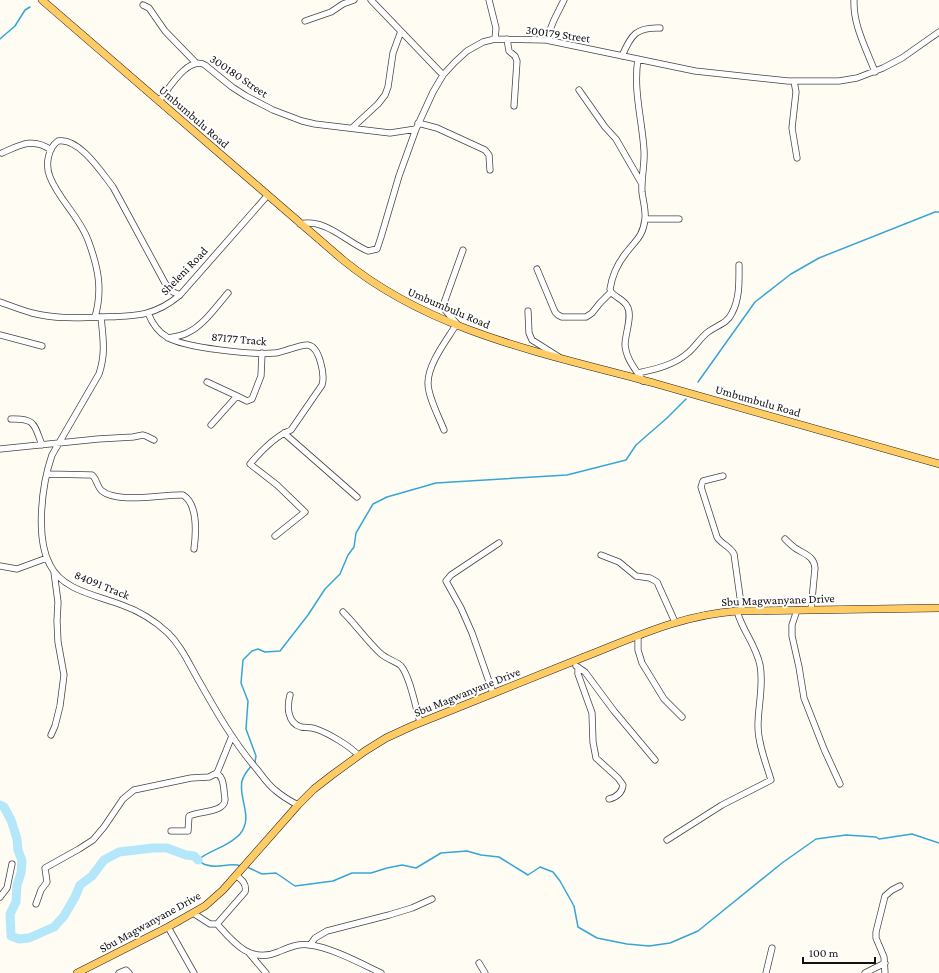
<svg xmlns="http://www.w3.org/2000/svg" width="939" height="973" font-family="'Crimson Pro',serif">
	<style>
		.lines { fill: none; stroke-linecap: round; stroke-linejoin: round }
		.stream { stroke: #36a6d7; stroke-width: 1.5 }
		.river { stroke: #b5e7fa; stroke-width: 9 }
		.minor-casing { stroke: #444; stroke-width: 7 }
		.major-casing { stroke: #222; stroke-width: 8 }
		.minor { stroke: #fff; stroke-width: 5.5 }
		.major { stroke: #ffcb64; stroke-width: 7 }
		.labels { text-anchor: middle; dominant-baseline: central; stroke-width: 4; stroke-linejoin: round; paint-order: stroke }
		.street-label { font-size: 12px; fill: #111; stroke: #fff }
	</style>
	<rect width="100%" height="100%" fill="#fffcf4"/>
	<g class="lines">
		<!-- stream -->
		<path class="stream" d="M0,39l15,-13 10,-16 5,-3
			M698,382l57,-80 36,-28 28,-16 116,-46h4
			M255,762l1,-6 -10,-27 2,-28 -7,-18 2,-23 9,-9 6,-2 7,3 15,-1 28,-36 17,-26 15,-15 8,-19 6,-8 2,-14 17,-29 14,-7 49,-14 131,-8 59,-15 10,-15 31,-27 19,-19
			M241,866c-11,-4 -23,3 -34,-1 -3,0 -6,-3 -9,-5 11,-10 31,-13 42,-26 14,-17 -2,-35 2,-53 2,-7 6,-11 10,-16
			M247,867l15,7 14,-1 19,13 38,-5 19,-8h19l16,-5 15,-3 14,3 25,-15 26,-2 14,4 18,2 29,18 12,-8 13,5 7,9 14,25 4,21 19,11 30,6 22,2 21,-3 28,-12 84,-68 34,-24 30,-4 30,2 3,2 33,-5 27,9"/>
		<!-- river -->
		<path class="river" d="M0,805l4,2 7,13 6,19 1,11 4,11 -1,12 -4,12 -1,17 -6,12 1,22 8,3 10,-1 25,-11 10,-11 11,-19 5,-12 12,-9 12,-16 15,-8 34,-4h14l19,7 8,1 4,4"/>
		<!-- minor casing -->
		<g class="minor-casing">
			<path id="minor" d="M371,0l72,75
				M489,0l7,28 -1,11
				M854,0c-1,25 12,48 21,72
				M143,5l6,3 16,23 31,32
				M305,21l26,-9 12,-8 11,-4
				M507,39l2,12 6,5 2,5 -3,45
				M546,40l8,-20 10,-20
				M622,56c9,-21 14,-29 38,-28
				M638,59c-5,31 4,60 6,91 1,14 -3,29 -2,42 1,9 4,18 3,27 -2,18 -10,22 -19,34 -8,10 -14,23 -16,36l1,3c4,5 13,8 16,14 6,9 -2,28 -2,39 1,14 11,25 18,36
				M794,81l2,11 -4,36 5,30
				M579,90l26,37 11,12 26,45
				M159,101c9,-11 29,-46 46,-36l27,22 14,9 27,14 29,11 13,3 75,9 26,-4
				M418,123l19,5 48,22 4,5 1,15
				M352,128l26,-24 7,-9 3,-8 5,-34 8,-22
				M2,153c18,-8 31,-16 49,-3
				M645,219h34
				M300,224c26,-6 46,18 68,27l9,-2 4,-12 18,-61 17,-47 17,-37 10,-17 12,-13 12,-11 16,-9 12,-3 51,1 149,31 93,10h51l18,-3 26,-10 19,-10 37,-26
				M537,269l18,43 3,3 4,2h24l6,-4 8,-10 11,-11
				M0,302c11,4 21,8 32,11 23,6 47,5 70,4 32,-1 52,0 78,-22l87,-99
				M528,311l1,22 3,7 27,17
				M148,313c4,10 10,19 19,24 17,11 87,18 108,16 9,-1 26,-9 33,-8 12,2 17,31 14,40l-31,45c-16,6 -30,21 -41,34l27,21 28,27 -30,24
				M95,317c8,-28 3,-50 -7,-77 -9,-24 -29,-40 -38,-63 -5,-12 -2,-29 8,-36 21,-4 44,32 55,46l52,96 8,9 7,3
				M101,317c2,21 5,36 -2,57l-47,81c-10,29 -17,82 -2,110 13,26 47,30 72,40 17,6 32,15 46,28 14,14 21,31 31,48 17,30 34,60 56,86 7,8 12,17 20,23 7,6 15,11 23,15
				M458,325l-13,-15 -1,-7 19,-53
				M0,335l42,11
				M168,338c6,-1 13,-2 19,-5 16,-7 29,-26 41,-40
				M638,373c18,-4 37,-8 51,-21 7,-6 12,-15 19,-20 9,-7 19,-8 24,-19 8,-15 7,-32 7,-48
				M207,382l30,14
				M11,419c25,-1 23,6 31,26
				M211,425l26,-29 10,5 5,-2 9,-23 1,-23
				M444,430c-5,-13 -16,-33 -16,-47 0,-19 18,-42 28,-58
				M284,433l73,64
				M0,449l98,-10 35,-2 10,-2 3,1 8,4
				M47,474l45,1c5,4 5,12 10,16 16,13 61,3 81,4 15,9 13,39 11,54
				M723,476l-20,5 -2,6 16,50c4,7 13,9 17,17l8,57
				M785,539c3,3 6,6 10,9 9,6 19,8 20,20l-4,42
				M601,555l18,7 17,14 14,2 7,4 18,40
				M0,566l17,3 30,-11
				M797,610l-5,15v11l7,31 5,31 20,51 16,35
				M343,612c13,13 24,29 37,41 6,6 18,9 21,13 9,10 15,43 19,56
				M638,636v14l4,13 22,36 18,18
				M576,666l9,6 29,39 41,49
				M578,667v7l14,39 1,29 3,16 22,20 5,7c-1,8 -6,12 -14,14
				M493,693l-21,-60 -11,-25 -15,-27 5,-6 48,-32
				M290,695c-3,11 -3,28 11,32 5,1 10,0 15,2 12,4 34,17 42,26
				M51,735l4,-9 5,-20 4,-31 -6,-33 -1,-21 1,-19 -4,-30
				M171,831h17l1,-15c9,-5 35,-3 36,-16 0,-3 -1,-7 -1,-10 -1,-7 -1,-12 -7,-17
				M667,840l55,-35 49,-25c-5,-17 -13,-36 -13,-54 0,-21 6,-41 2,-61 -4,-20 -18,-35 -23,-54
				M0,897l7,-9 5,-24
				M36,904l5,-14 6,-8 -2,-14 34,-19 14,-9 11,-13 19,-28 11,-9 57,-12 18,-1 8,-4 15,-37
				M193,913l17,11h7c16,18 33,40 61,28 10,-4 20,-9 32,-7 20,2 52,19 71,28
				M217,924l28,-32c2,-8 -3,-12 -8,-16
				M168,927l26,46
				M310,945l5,-7 12,-7 62,-16 23,-7 20,-9
				M249,953l17,20
				M479,963l6,10
				M119,973l7,-3 3,3
				M766,973l6,-25
				M865,973l20,-10
				M885,973l-1,-16 -8,-19v-6l9,-36 7,-6 8,-4"/>
		</g>
		<!-- major casing -->
		<g class="major-casing">
			<path id="major" d="M42,0l301,260c89,73 205,94 314,124 94,26 188,53 282,80
				M77,973l91,-46 37,-21 18,-16 75,-85 16,-16 18,-14 33,-24 21,-13 26,-12c57,-23 115,-46 172,-69 51,-20 97,-42 153,-46l202,-3"/>
		</g>
		<!-- minor -->
		<use href="#minor" class="minor"/>
		<!-- major -->
		<use href="#major" class="major"/>
	</g>
	<g class="labels">
		<!-- street labels -->
		<g class="street-label">
			<text transform="translate(558 34) rotate(8)">300179 Street</text>
			<text transform="translate(239 76) rotate(34)">300180 Street</text>
			<text transform="translate(194 117) rotate(41)">Umbumbulu Road</text>
			<text transform="translate(184 271) rotate(-46)">Sheleni Road</text>
			<text transform="translate(449 308) rotate(23)">Umbumbulu Road</text>
			<text transform="translate(239 339) rotate(5)">87177 Track</text>
			<text transform="translate(758 401) rotate(16)">Umbumbulu Road</text>
			<text transform="translate(102 585) rotate(22)">84091 Track</text>
			<text transform="translate(778 600) rotate(-2)">Sbu Magwanyane Drive</text>
			<text transform="translate(467 692) rotate(-22)">Sbu Magwanyane Drive</text>
			<text transform="translate(150 922) rotate(-29)">Sbu Magwanyane Drive</text>
		</g>
	</g>
	<!-- scale -->
	<path d="M803 957v6h72v-6" fill="none" stroke="#111111" stroke-width="2"/>
	<text x="809" y="957" font-size="12" fill="#111111" stroke="#ffffff" stroke-width="3" paint-order="stroke">100 m</text>
</svg>
